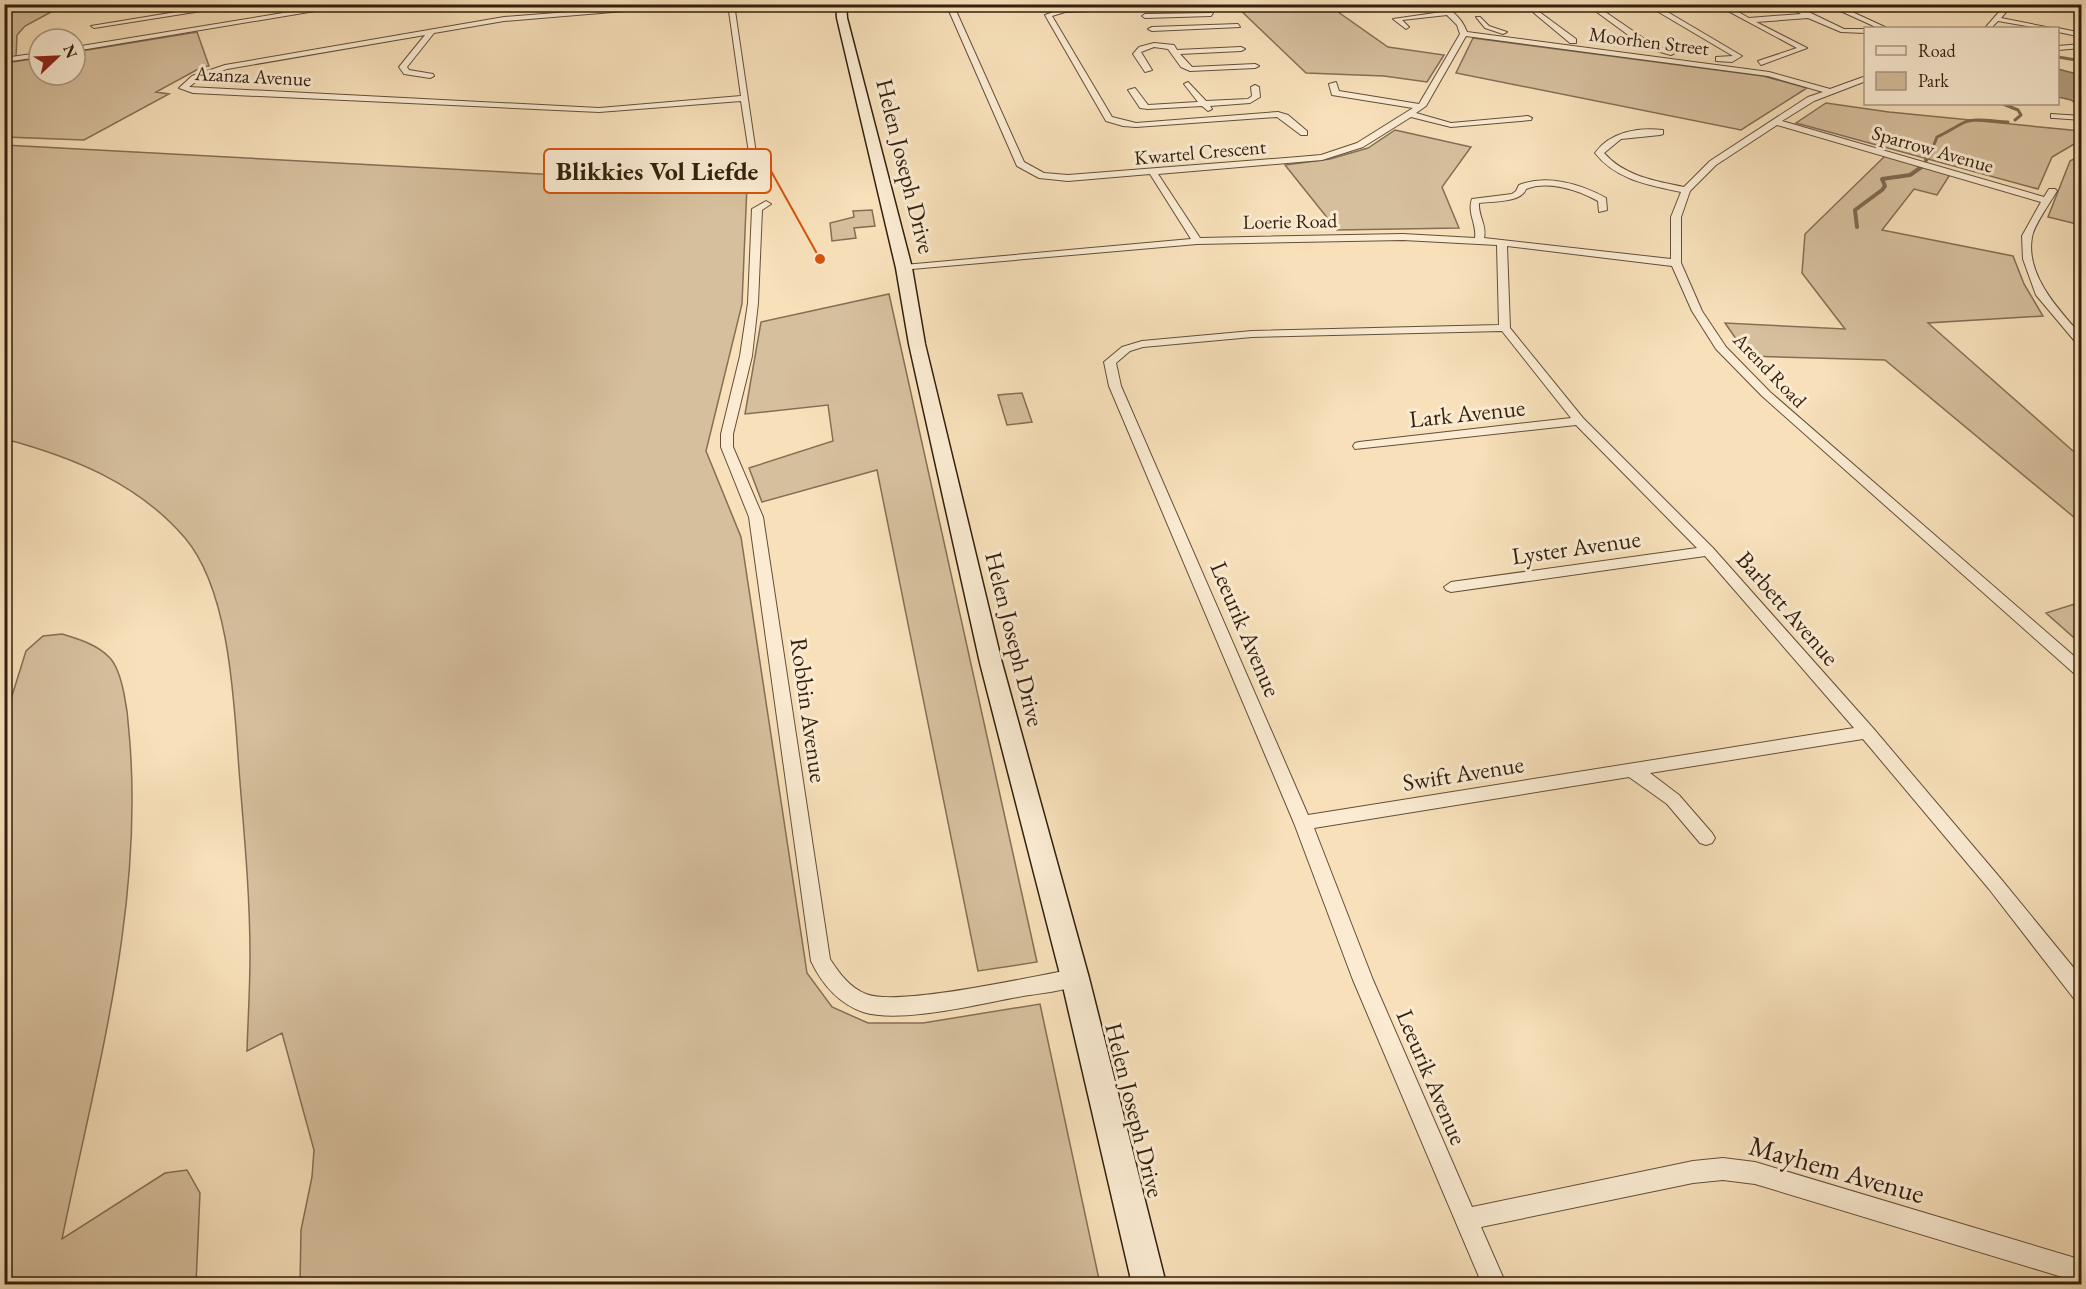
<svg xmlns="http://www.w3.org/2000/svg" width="2086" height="1289" font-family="'EB Garamond',serif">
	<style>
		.green { fill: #d6bf9d; stroke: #846f55; stroke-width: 1.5 }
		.water { fill: #b49e7f; stroke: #806b51; stroke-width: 1.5 }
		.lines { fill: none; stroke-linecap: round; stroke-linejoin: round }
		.stream-far1 { stroke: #806b51; stroke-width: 3 }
		.stream { stroke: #806b51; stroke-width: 4 }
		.street-casing { stroke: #644f38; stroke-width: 2 }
		.secondary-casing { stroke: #331f0d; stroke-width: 3 }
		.street { fill: #faebd2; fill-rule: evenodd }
		.secondary { fill: #faebd2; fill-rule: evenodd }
		.labels { text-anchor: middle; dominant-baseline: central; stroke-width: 6; stroke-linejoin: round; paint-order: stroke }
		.far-street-label { font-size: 20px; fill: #331f0d; stroke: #faebd2 }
		.street-label { font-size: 24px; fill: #331f0d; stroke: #faebd2 }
		.near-street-label { font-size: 28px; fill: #331f0d; stroke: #faebd2 }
		.leader { fill: none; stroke: #d6530c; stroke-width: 2 }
		.callout-dot { fill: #d6530c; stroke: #faebd2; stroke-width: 2 }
		.callout { fill: #faebd2; stroke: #d6530c; stroke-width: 2 }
		.callout-label { font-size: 26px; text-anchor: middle; font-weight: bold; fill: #331f0d }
	</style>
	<rect width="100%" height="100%" fill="#f7e0ba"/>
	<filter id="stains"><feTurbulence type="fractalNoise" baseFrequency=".00333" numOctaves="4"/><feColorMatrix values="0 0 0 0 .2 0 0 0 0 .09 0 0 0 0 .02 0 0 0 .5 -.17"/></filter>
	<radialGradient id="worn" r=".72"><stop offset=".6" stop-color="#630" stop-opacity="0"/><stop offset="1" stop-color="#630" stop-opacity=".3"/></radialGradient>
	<!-- green -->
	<path class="green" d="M5,5h59l-39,21 -8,9 -1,22 -11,2z
		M1235,5h93l60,42 56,8 -17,27 -43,-6 -78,-3z
		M197,32l12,34 -7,1 -46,25 13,2 -85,46 -79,-3v-74l34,-5v17h36v-23z
		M1473,38l290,38 44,12 -66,42 -285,-57z
		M1826,103l63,9 192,19v9l-29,17 -14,32 -242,-66z
		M1395,130l76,17 -29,40 17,41 -122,2 -52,-65 45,-6 38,-11z
		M4,145l743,40 -5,119 -36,147 35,86 66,436 25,34 36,16h55l117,-19 60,280h-800l1,-54 11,-53 2,-27 -32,-117 -35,18c1,-32 3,-63 3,-95 0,-62 -6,-124 -11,-186 -5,-68 -9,-179 -54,-232 -47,-55 -113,-81 -180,-99z
		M1886,155l65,18 -14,22 -23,-6 -32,41 131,26 11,28 19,32 -115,7 153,135v65l-196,-163 -137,-4 -23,-33 120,6 -43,-56 3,-39z
		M2081,155v70l-33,-8 22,-56z
		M872,210l3,16 -21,2 2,10 -24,3 -2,-18 24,-6 -1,-6z
		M889,294l148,668 -59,9 -101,-501 -115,32 -13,-34 84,-27 -5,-36 -83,9 16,-92z
		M1022,393l10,29 -25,3 -9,-30z
		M2081,602h1l-1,42 -35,-31z
		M62,634c17,5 36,11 48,24 13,14 18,56 19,74 16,172 -33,340 -67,507l103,-66 22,-3 13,23 -4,91h-191v-566l21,-67 17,-15z"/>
	<!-- water -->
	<path class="water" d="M2058,69l23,6v32l-10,-7 -13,-3z"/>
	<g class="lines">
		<!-- stream-far1 -->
		<path class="stream-far1" d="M2058,57l24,4
			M2003,104l15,6 3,5 -6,5
			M1933,147l4,-10c9,-4 18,-10 26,-14 12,-6 32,-1 45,-1"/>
		<!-- stream -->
		<path class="stream" d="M1926,160l7,-9v-5
			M1857,227l-2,-17 27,-20 3,-4 -3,-7 28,-4 13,-9"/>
		<!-- street casing -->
		<g class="street-casing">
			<path id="street" d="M225,4h20l-151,24 -3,-2z
				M338,4h19l-282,47v-4z
				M671,4h37l-204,17 -70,12 -27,34 2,3 24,4 1,2 -4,2 -26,-4 -5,-7 26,-32 -198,34 -29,11 -9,7 410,21 142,-12 -13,-92h6l25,170 -7,-2 -11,-71 -142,11 -406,-19 -14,-5 13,-12 33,-11 279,-48z
				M946,4h7l71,158 20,11 24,2 230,-18 23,-2 36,-12 56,-35 -81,-13 -3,-11 7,-2 3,9 80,13 41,-70 -3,-9 -10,-10 -45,5 7,7 -3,2 -13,-10 49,-7 -10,-8c16,0 30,14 35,28l302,40 61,17 36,-13v5l-52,20 -32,20 262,76 5,-8h6l2,2c-7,12 -23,34 -25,46 -7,38 27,73 50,99v10l-4,-1 -42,-50 -13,-36 -1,-23 19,-34 -264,-77 -61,40 -26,26 -9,26v46l21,48 24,36 44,45 312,271v14l-5,-1 -315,-280 -46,-47 -24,-38 -20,-45 -165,-20 3,82 73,90 130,130 160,180 128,151 81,99v25l-7,-3 -86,-111 -126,-150 -213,34 29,22 33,38 3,5 -3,5 -6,2 -6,-2 -33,-39 -38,-27 -315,51 59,152 99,227 221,-46 30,-3 32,4 327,98v23l-327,-99 -32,-4 -30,3 -212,44 25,57h-24l-129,-304 -59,-157 -185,-437 -5,-24 18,-15 20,-6 110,-10 247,-6 -2,-80 -94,-5 -206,4 -297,26v-4l4,-1 287,-26 -41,-65 -82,7 -29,-3 -22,-12zM1466,36l302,40 55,16 -15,5 -98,64 -26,26c-29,-6 -60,-11 -80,-34l17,-14 39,-4 3,-1v-4c-25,-3 -53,2 -68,23 21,27 54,32 86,39l-10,25v42l-187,-21c3,-13 -6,-22 -5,-35 14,-2 42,0 47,-14 22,-9 52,1 72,12l1,11 8,-2 -1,-12c-25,-14 -59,-24 -87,-13l-3,6 -4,3 -40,5c-5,14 5,25 3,39l-72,-4 -203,4 -42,-64 164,-14 41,-13 48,-30 40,10 80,-7 1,-2 -4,-2 -77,7 -35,-10 10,-7zM1502,331l69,87 -212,24 -4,1 -2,3 2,3 221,-24 121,123 -246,34 -7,5 2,3 5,2 254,-36 149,172 -546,87 -187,-429 -5,-23 14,-12 13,-4 109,-10z
				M1590,4h17l-9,3 54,37 23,9 -4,2 -25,-7 -56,-41z
				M1645,4h9l88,52 -10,6 -16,-1v-4l17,-1z
				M1715,4h9l25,14 52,-4 -18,-10h9l52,25h22v4l-25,-1 -33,-14 -52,4 51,26 -46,17 -3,-4 39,-13z
				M1825,4h10l52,24h-9z
				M2006,4h7l-12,14 50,10h-13l-40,-7 -7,7h-6z
				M1141,6l2,3 -78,3 -13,4 60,101 24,6 142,-11 10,3 19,16v4h-6l-24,-18 -141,10 -13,-1 -17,-5 -61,-106 20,-7z
				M1534,11h4l38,28v4h-6l-36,-30z
				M1213,13l-2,3 -66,2 -3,-2 3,-2z
				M1476,17h4l9,9 18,6 -4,2 -18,-6z
				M1238,24l2,3 -88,4 -4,-2 4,-2z
				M2056,28h2l24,5v4l-24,-5z
				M1154,43l20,2 3,5 64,-3 4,2 -4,2 -61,3 12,13 63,-3 4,2 -4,2 -65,3 -9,-4 -13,-18 -14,-2 -13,5 11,18 -7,2 -12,-18 6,-7z
				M2082,44v4l-24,2v-4z
				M39,53v4l-35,5v-4z
				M1188,82l18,19 42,-2 4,-3 -1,-9 4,-2 4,2 1,10 -10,6 -40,3 2,3 -4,2 -6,-5 -54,3 -8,-1 -12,-18 7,-2 13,17 50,-3 -14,-18z
				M2051,114l31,2v4l-28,-2h-3z
				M766,201l5,3 -9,6 -4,93 -6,53 -19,78v13l30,70 67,442c9,14 20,29 36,35 32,13 168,-18 209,-25l7,3 3,6 -3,6c-20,8 -43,9 -64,13 -40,7 -118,27 -155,15 -25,-9 -41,-28 -52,-51l-62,-444 -28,-70v-13l19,-78 8,-53 4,-94z"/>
		</g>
		<!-- secondary casing -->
		<g class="secondary-casing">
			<path id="secondary" d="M836,4h10l1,14 65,250 13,76 77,319 87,315 77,306h-34l-71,-306 -81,-315 -71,-319 -13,-76 -59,-250z"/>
		</g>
		<!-- street -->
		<use href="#street" class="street"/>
		<!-- secondary -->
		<use href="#secondary" class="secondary"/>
	</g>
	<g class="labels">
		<!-- far-street labels -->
		<g class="far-street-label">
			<text transform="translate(1649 41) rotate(7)">Moorhen Street</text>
			<text transform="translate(253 76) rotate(3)">Azanza Avenue</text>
			<text transform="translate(1933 149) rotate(16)">Sparrow Avenue</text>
			<text transform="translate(1200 152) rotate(-5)">Kwartel Crescent</text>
			<text transform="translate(1290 221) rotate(-1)">Loerie Road</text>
			<text transform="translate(1770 370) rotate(46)">Arend Road</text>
		</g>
		<!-- street labels -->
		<g class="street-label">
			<text transform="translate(906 166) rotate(76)">Helen Joseph Drive</text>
			<text transform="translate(1467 413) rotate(-6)">Lark Avenue</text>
			<text transform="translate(1576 547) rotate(-8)">Lyster Avenue</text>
			<text transform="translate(1788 608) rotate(49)">Barbett Avenue</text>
			<text transform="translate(1246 629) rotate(67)">Leeurik Avenue</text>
			<text transform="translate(1015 639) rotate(76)">Helen Joseph Drive</text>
			<text transform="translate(809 710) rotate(82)">Robbin Avenue</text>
			<text transform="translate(1463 773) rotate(-9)">Swift Avenue</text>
			<text transform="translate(1432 1077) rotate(67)">Leeurik Avenue</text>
			<text transform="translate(1135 1110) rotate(76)">Helen Joseph Drive</text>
		</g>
		<!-- near-street labels -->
		<g class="near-street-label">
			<text transform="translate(1837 1169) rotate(16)">Mayhem Avenue</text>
		</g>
	</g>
	<!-- callouts -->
	<path class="leader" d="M820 259L771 171"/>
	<circle class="callout-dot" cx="820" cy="259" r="6"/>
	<rect class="callout" x="544" y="149" width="227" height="44" rx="6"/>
	<g class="callout-label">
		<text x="657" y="180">Blikkies Vol Liefde</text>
	</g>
	<!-- margin -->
	<rect width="2086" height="1289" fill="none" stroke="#f7e0ba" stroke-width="24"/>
	<rect x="6" y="6" width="2074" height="1277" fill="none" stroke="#331f0d" stroke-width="3"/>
	<rect x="12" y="12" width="2062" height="1265" fill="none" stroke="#331f0d" stroke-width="1.5"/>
	<!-- legend -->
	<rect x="1864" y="27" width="195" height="78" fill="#faebd2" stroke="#aa9983" stroke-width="1.5"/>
	<rect x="1876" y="46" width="30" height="9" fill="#faebd2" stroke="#aa9983" stroke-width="1.5"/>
	<text x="1918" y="57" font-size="18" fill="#331f0d">Road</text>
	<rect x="1876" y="72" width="30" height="18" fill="#d6bf9d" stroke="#aa9983" stroke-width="1.5"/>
	<text x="1918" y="87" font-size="18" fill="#331f0d">Park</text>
	<!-- north arrow -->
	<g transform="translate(57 57) rotate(67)"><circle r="28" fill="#faebd2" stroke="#aa9983" stroke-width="1.5"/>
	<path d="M0-4.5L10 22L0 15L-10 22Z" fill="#8f2418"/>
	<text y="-9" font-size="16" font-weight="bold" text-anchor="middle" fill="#331f0d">N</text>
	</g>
	<rect width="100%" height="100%" filter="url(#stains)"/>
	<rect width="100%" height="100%" fill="url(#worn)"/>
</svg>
